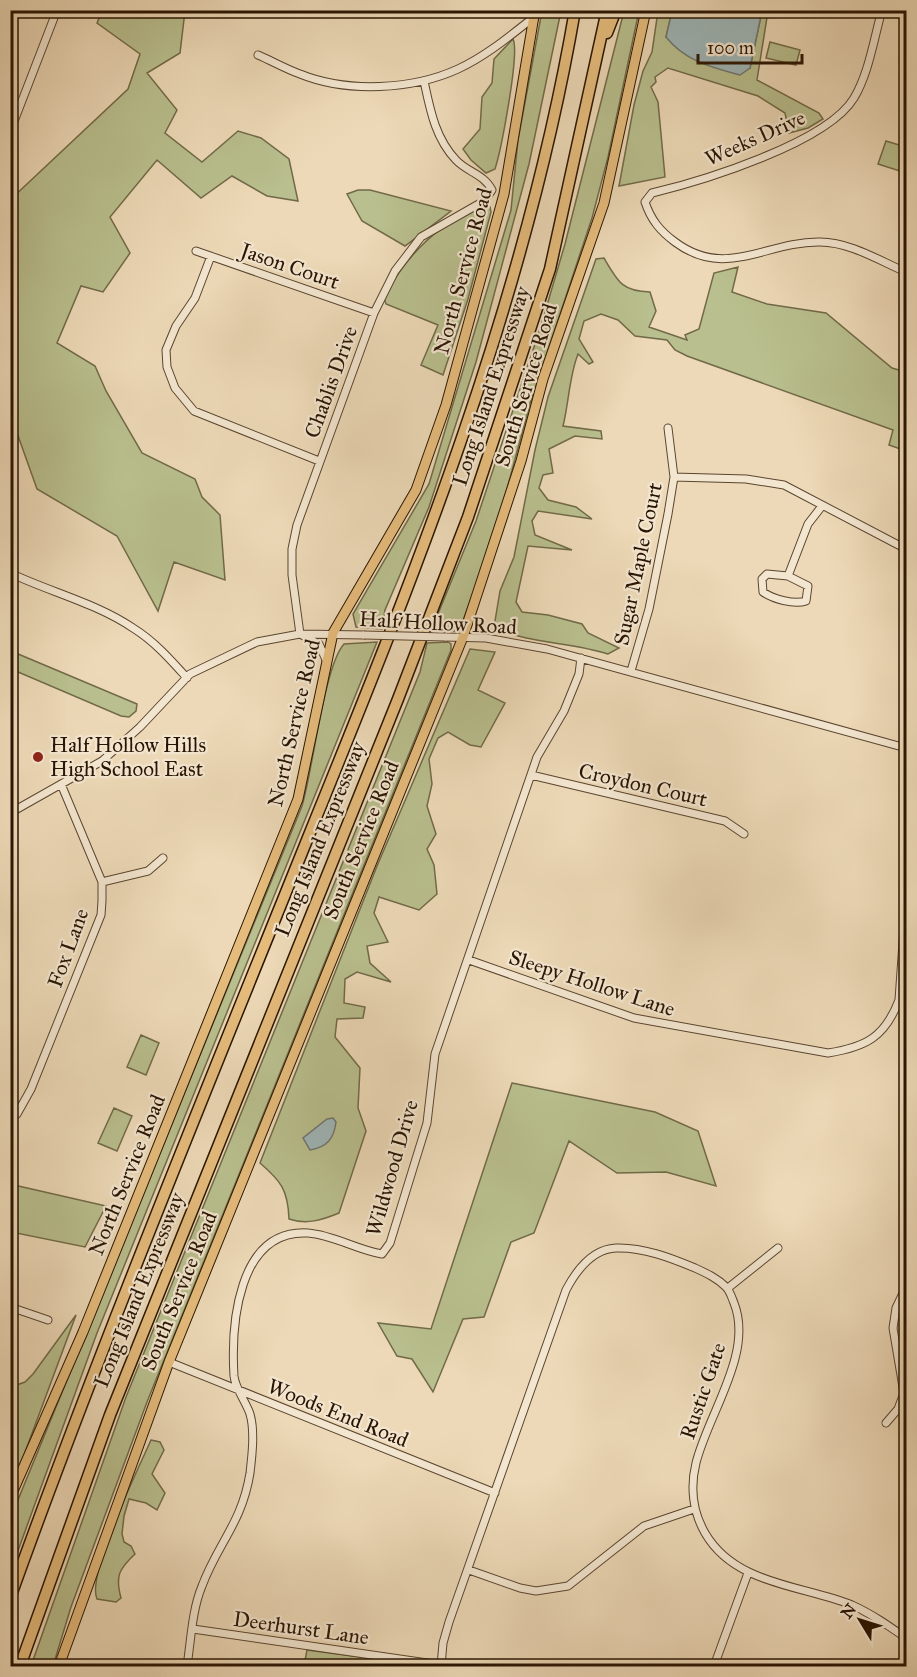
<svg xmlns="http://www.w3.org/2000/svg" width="917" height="1677" font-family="'IM FELL Great Primer',serif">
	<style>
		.green { fill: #b9bf8e; stroke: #716a48; stroke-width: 1.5 }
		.water { fill: #9eb7ba; stroke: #6f7670; stroke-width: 1.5 }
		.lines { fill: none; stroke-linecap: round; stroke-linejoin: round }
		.minor-casing { stroke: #5a452f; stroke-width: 9 }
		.major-casing { stroke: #291402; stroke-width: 11 }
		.highway-casing { stroke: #291402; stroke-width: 13 }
		.minor { stroke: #f3e6d0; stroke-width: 7 }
		.major { stroke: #e6bc7c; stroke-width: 9 }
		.highway { stroke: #e6bc7c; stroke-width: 10 }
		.minor-bridge-casing { stroke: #5a452f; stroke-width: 9; stroke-linecap: butt }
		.minor-bridge { stroke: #f3e6d0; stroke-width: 7 }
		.poi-dot { fill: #8f2418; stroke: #f3e6d0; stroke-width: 2 }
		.labels { text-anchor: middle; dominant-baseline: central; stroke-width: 4.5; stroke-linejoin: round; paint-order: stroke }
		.street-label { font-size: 21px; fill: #291402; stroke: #f3e6d0 }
		.poi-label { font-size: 21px; fill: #291402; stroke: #f3e6d0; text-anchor: start }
	</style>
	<rect width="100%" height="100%" fill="#edd9b7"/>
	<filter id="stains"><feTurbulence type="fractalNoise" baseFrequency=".00333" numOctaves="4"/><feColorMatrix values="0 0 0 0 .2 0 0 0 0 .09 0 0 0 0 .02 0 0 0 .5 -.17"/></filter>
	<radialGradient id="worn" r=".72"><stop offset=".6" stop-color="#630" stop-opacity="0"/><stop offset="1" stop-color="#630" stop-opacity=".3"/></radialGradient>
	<!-- green -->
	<path class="green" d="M102,11h83l-5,42 -33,20 30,37 -12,23 37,29 36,-31 23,7 28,21 9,42 -31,-5 -35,-20 -31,22 -44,-38 -47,57 20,36 -27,39 -22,-6 -24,57 38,23 11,25 36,62 53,26 7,18 18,18 5,65 -51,-18 -16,49 -41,-75 -80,-47 -26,-73v-217l117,-110 12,-35 -43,-31z
		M542,11h19l-32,153 -53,198 -47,145 -44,103 -3,19 -26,-2 -3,-13 76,-130 82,-274 7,-70z
		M624,11h15l-31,146 -16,61 -62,186 -35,129 -34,93 -5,5h-25l45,-110 64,-192 25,-85z
		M658,11h14l-6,26 84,31 12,-57h6l-11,69 62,33 4,6 -15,9 -19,5 -4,-20 -27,-17 -90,-28 -13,9 1,5 -5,5 7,15 7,75 -46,9 15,-81 9,-34 9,-19z
		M513,39c7,14 -12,111 -18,130l-9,4 -15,-13 -8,-11 17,-20 2,-32 10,-14 2,-24z
		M770,42l30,8 -4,15 -30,-7z
		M886,141l20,6v26l-28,-9z
		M358,190h12l81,21 -46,35 -43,-25 -15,-27z
		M490,207l1,5 -23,87 -25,76 -22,-10 17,-40 -52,-21 -2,-6c22,-43 58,-81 106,-91z
		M604,258c14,24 18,33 46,34l6,19 -7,16 38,13 -2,-5 14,-6 15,-56 24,-6 -6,25 35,12 59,9 66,55 14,4v79l-17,-6 4,-15 -206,-74 -12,-6 -8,-10 -32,-4 -17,-16 -17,-6 -17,7 -5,18 14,23 -4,2 -11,-10c-9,23 -9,48 -15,72l38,5 1,8 -27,-3 -26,13 4,24 -10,2 -4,13 9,12 28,7 16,12 -54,-8 -6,10 3,14 37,15 -44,-4 -12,56 6,10 26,3 34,9 6,9 31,15 -11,6c-37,-12 -80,-10 -114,-27l6,-36 14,-34 21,-107 13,-53 48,-138z
		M377,642l-280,691 -86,237v-53l291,-711c11,-36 22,-140 42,-162z
		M448,642l3,2v6l-304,752 -76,205 -18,59h-22l95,-269 294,-725 7,-29z
		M470,649l25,3 -17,38 27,13 -24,44 -11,-2 -22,-13 -10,6 -9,21 3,25 -5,22 9,28 -9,15 7,16 3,29 -18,16 -40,-13 -5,16 14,29 -21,4 3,17 21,19 -34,-10 -12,7 -1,24 21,4 -2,11 -26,1 -2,18 25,31 -2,40 8,23 -27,82c-17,7 -32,12 -50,6 -1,-29 -8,-38 -29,-56l117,-297z
		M11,651l126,53 -1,7 -7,6 -8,-1 -110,-47z
		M141,1035l18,8 -13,32 -19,-8z
		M512,1083l143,29 43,19 18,55 -50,-14 -49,1 -48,-32 -35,92 -23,9 -27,75 -21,2 -30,73 -21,-33 -15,-3 -19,-33 53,6z
		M114,1108l18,8 -15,35 -19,-8z
		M14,1185l92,21 -21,41 -74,-15v-40z
		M76,1315l-65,175v-103l14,-5 8,-8z
		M151,1440l9,2 4,8 -12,24 13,19 -8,17 -11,-7 -17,-4 -5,17 -2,18 2,8 7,4 4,8c-16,15 -20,22 -14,44l-5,4 -19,-3c-11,-24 42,-132 54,-159z
		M307,1650l85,11 -1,5h-87z"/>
	<!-- water -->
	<path class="water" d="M672,11h90l-12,57 -10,7c-29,-8 -55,-14 -74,-38z
		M333,1118l3,4c-2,17 -9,25 -26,28l-7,-12 24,-19z"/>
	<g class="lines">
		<!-- minor casing -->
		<g class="minor-casing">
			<path id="minor" d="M882,10c-8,28 -13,63 -28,88 -27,45 -152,83 -202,95l-7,9c6,18 15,29 30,40 51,38 91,-1 145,0 30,0 60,19 86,30
				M258,55c14,6 28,14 42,19 47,19 112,16 158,-5 28,-13 52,-33 76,-52
				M13,124l44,-114
				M196,251l178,62
				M211,256l-16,42 -19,28 -10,24 1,17 8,21 19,23 125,50
				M674,477l72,2 38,6 122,64
				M10,573c40,19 86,30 123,55 21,13 37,31 54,50
				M788,576l20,10 -2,15c-12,4 -33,-2 -43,-9l-1,-13 5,-5 21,2 20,-52 14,-18
				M445,637l41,1 61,11 359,99
				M327,662l-8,-18 -19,-10 -8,-59v-26l5,-24 77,-212 21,-42 26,-34 63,-36 8,-11c-8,-16 -25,-18 -36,-30 -21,-22 -26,-51 -32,-79
				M631,671l18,-62 19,-95 6,-37 -6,-49
				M531,775l194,46 19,13
				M10,813l92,-52 38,-34 50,-53 67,-32 43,-8 64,1
				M102,882l46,-11 15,-13
				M469,960l165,58 194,35c38,-6 57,-16 71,-53l7,-101
				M10,1118l7,-4 14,-25 70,-174 1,-14v-19l-41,-98
				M728,1288l50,-40
				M10,1307l38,13
				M169,1362l326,131
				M886,1423l12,-14 6,-16 -11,-65 3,-20 10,-21
				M469,1570l51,18 16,3 32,-5 76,-60 50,-17
				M193,1629l248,36
				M187,1666c4,-26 5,-56 15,-80 16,-43 40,-63 48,-113 2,-17 5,-42 0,-59 -4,-12 -15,-26 -16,-38 -3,-50 3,-147 74,-143 26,2 49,17 74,21l8,-11 37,-120 8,-69 102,-297 27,-46 15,-37 2,-16
				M441,1666l2,-23 6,-21 117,-332c10,-19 26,-41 50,-42 27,-1 55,10 79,20 11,5 22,10 31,19 4,4 6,11 8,16 20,50 -26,111 -38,160 -6,24 -3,49 9,70 30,52 97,52 147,72 20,9 37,21 54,33
				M714,1666l34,-93"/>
		</g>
		<!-- major casing -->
		<g class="major-casing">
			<path id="major" d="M10,1498l73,-166 215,-533 35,-166 83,-143 30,-85 58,-211 31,-184
				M59,1666l110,-304 294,-725 58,-176 22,-82 61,-176 42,-193"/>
		</g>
		<!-- highway casing -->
		<g class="highway-casing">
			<path id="highway" d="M607,33l9,-23
				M10,1598c92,-256 196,-507 297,-758 111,-273 218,-538 268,-830
				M20,1666l90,-251 288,-716 70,-182 82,-248 57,-259"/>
		</g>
		<!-- minor -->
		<use href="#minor" class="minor"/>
		<!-- major -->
		<use href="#major" class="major"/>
		<!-- highway -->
		<use href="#highway" class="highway"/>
		<!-- minor-bridge casing -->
		<g class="minor-bridge-casing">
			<path id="minor-bridge" d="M364,635l81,2"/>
		</g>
		<!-- minor-bridge -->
		<use href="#minor-bridge" class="minor-bridge"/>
	</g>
	<!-- markers -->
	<circle class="poi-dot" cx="38" cy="757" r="6"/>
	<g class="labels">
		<!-- street labels -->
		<g class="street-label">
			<text transform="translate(755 138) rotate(-24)">Weeks Drive</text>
			<text transform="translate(290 266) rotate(19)">Jason Court</text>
			<text transform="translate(463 271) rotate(-75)">North Service Road</text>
			<text transform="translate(331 382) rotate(-70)">Chablis Drive</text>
			<text transform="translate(526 385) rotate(-73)">South Service Road</text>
			<text transform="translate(491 386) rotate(-72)">Long Island Expressway</text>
			<text transform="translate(638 564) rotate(-78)">Sugar Maple Court</text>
			<text transform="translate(438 623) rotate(3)">Half Hollow Road</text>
			<text transform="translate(294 723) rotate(-77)">North Service Road</text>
			<text transform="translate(643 785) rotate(13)">Croydon Court</text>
			<text transform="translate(320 839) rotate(-68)">Long Island Expressway</text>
			<text transform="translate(361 840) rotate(-68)">South Service Road</text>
			<text transform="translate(68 948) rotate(-70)">Fox Lane</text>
			<text transform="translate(592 983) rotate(18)">Sleepy Hollow Lane</text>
			<text transform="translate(392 1168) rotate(-74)">Wildwood Drive</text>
			<text transform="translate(127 1175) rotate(-68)">North Service Road</text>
			<text transform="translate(139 1290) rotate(-68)">Long Island Expressway</text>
			<text transform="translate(179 1291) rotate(-68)">South Service Road</text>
			<text transform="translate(703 1391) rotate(-71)">Rustic Gate</text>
			<text transform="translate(338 1413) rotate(22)">Woods End Road</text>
			<text transform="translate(301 1628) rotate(8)">Deerhurst Lane</text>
		</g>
		<!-- poi labels -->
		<g class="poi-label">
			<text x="50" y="745">Half Hollow Hills<tspan x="50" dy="24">High School East</tspan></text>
		</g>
	</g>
	<!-- margin -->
	<rect width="917" height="1677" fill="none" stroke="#edd9b7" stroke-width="36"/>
	<rect x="12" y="12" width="893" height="1653" fill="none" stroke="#291402" stroke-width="3"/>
	<rect x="18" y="18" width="881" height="1641" fill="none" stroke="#291402" stroke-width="1.5"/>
	<!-- north arrow -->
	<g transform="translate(860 1620) rotate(308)" stroke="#f3e6d0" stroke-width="4.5" paint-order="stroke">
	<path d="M0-4.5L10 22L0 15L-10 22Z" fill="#291402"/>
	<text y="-9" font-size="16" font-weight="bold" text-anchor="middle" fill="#291402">N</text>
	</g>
	<!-- scale -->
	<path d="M698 54v9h104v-9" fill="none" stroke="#291402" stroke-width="3"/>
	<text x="707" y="54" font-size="18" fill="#291402" stroke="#f3e6d0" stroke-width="4.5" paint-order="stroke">100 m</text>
	<rect width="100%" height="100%" filter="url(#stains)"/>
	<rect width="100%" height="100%" fill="url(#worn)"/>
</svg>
